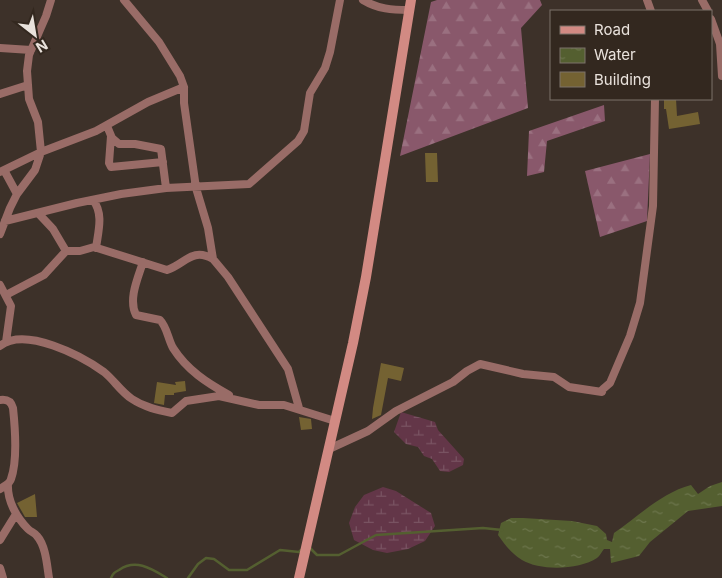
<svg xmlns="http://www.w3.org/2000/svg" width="722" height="578" font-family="Inter,sans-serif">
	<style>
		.forest { fill: url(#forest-firs) }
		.wetland { fill: url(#wetland-marsh) }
		.water { fill: url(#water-ripples) }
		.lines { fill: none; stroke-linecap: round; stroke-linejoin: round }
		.stream { stroke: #545f30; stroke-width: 2.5 }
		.building { fill: #746232 }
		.street { stroke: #996c67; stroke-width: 8 }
		.secondary { stroke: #d28a83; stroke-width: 10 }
	</style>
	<defs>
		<pattern id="forest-firs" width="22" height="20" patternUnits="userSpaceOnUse" patternTransform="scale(1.25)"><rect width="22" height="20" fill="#89586b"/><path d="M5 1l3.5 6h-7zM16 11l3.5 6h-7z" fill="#9a7080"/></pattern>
		<pattern id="wetland-marsh" width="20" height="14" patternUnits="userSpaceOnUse" patternTransform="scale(1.25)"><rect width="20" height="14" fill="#633648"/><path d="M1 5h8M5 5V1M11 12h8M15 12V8" fill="none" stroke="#795362"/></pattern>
		<pattern id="water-ripples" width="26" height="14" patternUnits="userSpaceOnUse" patternTransform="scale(1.25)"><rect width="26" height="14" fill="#545f30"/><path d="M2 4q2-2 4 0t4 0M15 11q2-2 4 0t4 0" fill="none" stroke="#6d764d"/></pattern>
	</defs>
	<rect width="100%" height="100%" fill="#3d3129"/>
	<!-- forest -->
	<path class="forest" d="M437,0h103l2,5 -21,23 7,80 -128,48 31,-154z
		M604,105l1,16 -58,20 -3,31 -17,4 2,-45z
		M650,154l-3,67 -47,16 -15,-66z"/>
	<!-- wetland -->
	<path class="wetland" d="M401,412l34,10 3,8 26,29 -1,6 -14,7 -9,-1 -8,-12 -8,-3 -6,-9 -12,-3 -12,-12z
		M383,487l13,4 35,22 4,13 -10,15 -17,8 -21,4 -14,-3 -19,-10 -5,-17 6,-16 9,-12z"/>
	<!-- water -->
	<path class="water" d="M722,482v24l-34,5 -38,31 -11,14 -28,7 -1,-14h-6c-2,2 -4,7 -7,9 -18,12 -57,13 -75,2 -11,-7 -17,-15 -24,-25l3,-12 10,-5h12l49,3 25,5 9,8 1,6 5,2 2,-9c25,-17 47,-40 77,-48l7,9 12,-8z"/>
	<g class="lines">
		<!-- stream -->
		<path class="stream" d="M309,547l8,8h22l37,-20 107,-7 19,2
			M111,578c2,-5 4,-6 8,-8 17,-12 33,-1 48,8
			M188,578l10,-14 8,-6 8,1 15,11h18l33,-20 19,2 2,-2"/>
	</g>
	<!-- building -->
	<path class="building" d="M664,99h12l1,17 21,-4 2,12 -31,5 -3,-20h-2z
		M425,153h12l1,29h-12z
		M381,363l23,5 -3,13 -13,-3 -7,37 -9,4 1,-11z
		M185,381l1,10 -12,2v2h-9l-1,10 -10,-2 3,-21 19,3 -1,-3z
		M299,417l12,2 1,10 -11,1z
		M35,494l2,23h-12l-8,-14z"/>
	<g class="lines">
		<!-- street -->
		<path class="street" d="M124,0l35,42 21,34 4,11v16l12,85 12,40 5,31 15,18 60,92 11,39
			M363,0c15,9 29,10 46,10
			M647,0l4,11
			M702,0l6,11
			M711,19l9,25 2,32
			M0,48l31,2
			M0,94l28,-9
			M107,126l5,12 7,6h16l26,5 5,39
			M111,136l-2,27 2,4 52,-5
			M4,170l13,24
			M0,172l41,-20 55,-21 52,-29 36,-15
			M93,200c11,14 5,32 3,48
			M38,213l15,16 13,22h14l14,-4 73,23c18,-6 25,-23 46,-11
			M5,221l72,-18 44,-9 45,-6 83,-4 49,-43 6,-10 6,-38 15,-25 5,-16 10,-52
			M0,234l10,-26 7,-14 18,-24 6,-18 -3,-30 -9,-23 -2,-28 2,-16 17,-39 5,-16
			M143,262c-5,16 -15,37 -7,53l24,5c7,7 8,19 13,28 14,22 34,35 56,47
			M0,285l11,21 -5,36
			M6,295l38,-20 22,-24
			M0,346c25,-20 82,10 104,26 10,8 17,20 28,27 12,8 25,11 40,14l14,-12 33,-5 40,9h25l51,16
			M0,400c7,-1 11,1 13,8 2,19 5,52 -2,71 -1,5 -7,7 -11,10
			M329,449l39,-18 28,-20 57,-29 14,-11 13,-7 43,10 31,3 15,10 33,5 1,-3 7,-6 20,-47 10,-33 13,-97 2,-107
			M8,484c-1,16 8,33 20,45 3,3 7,4 9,7 9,10 10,30 12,42
			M0,540l16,-26
			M0,568l3,10"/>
		<!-- secondary -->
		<path class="secondary" d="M299,578l54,-235 13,-66 45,-277"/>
	</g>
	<!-- legend -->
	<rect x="550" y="10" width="162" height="90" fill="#33281f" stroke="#7c726b"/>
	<rect x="560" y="26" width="25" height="8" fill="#d28a83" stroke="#7c726b"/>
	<text x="594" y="35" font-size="15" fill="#e9e2dc">Road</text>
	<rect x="560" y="48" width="25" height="15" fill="url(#water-ripples)" stroke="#7c726b"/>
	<text x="594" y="60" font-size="15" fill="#e9e2dc">Water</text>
	<rect x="560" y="72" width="25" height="15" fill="#746232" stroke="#7c726b"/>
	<text x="594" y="85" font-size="15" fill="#e9e2dc">Building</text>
	<!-- north arrow -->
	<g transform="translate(35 35) rotate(149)" stroke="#33281f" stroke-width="4" paint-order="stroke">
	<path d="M0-4L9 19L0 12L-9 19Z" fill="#e9e2dc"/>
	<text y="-8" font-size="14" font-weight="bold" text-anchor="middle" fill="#e9e2dc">N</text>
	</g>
</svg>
